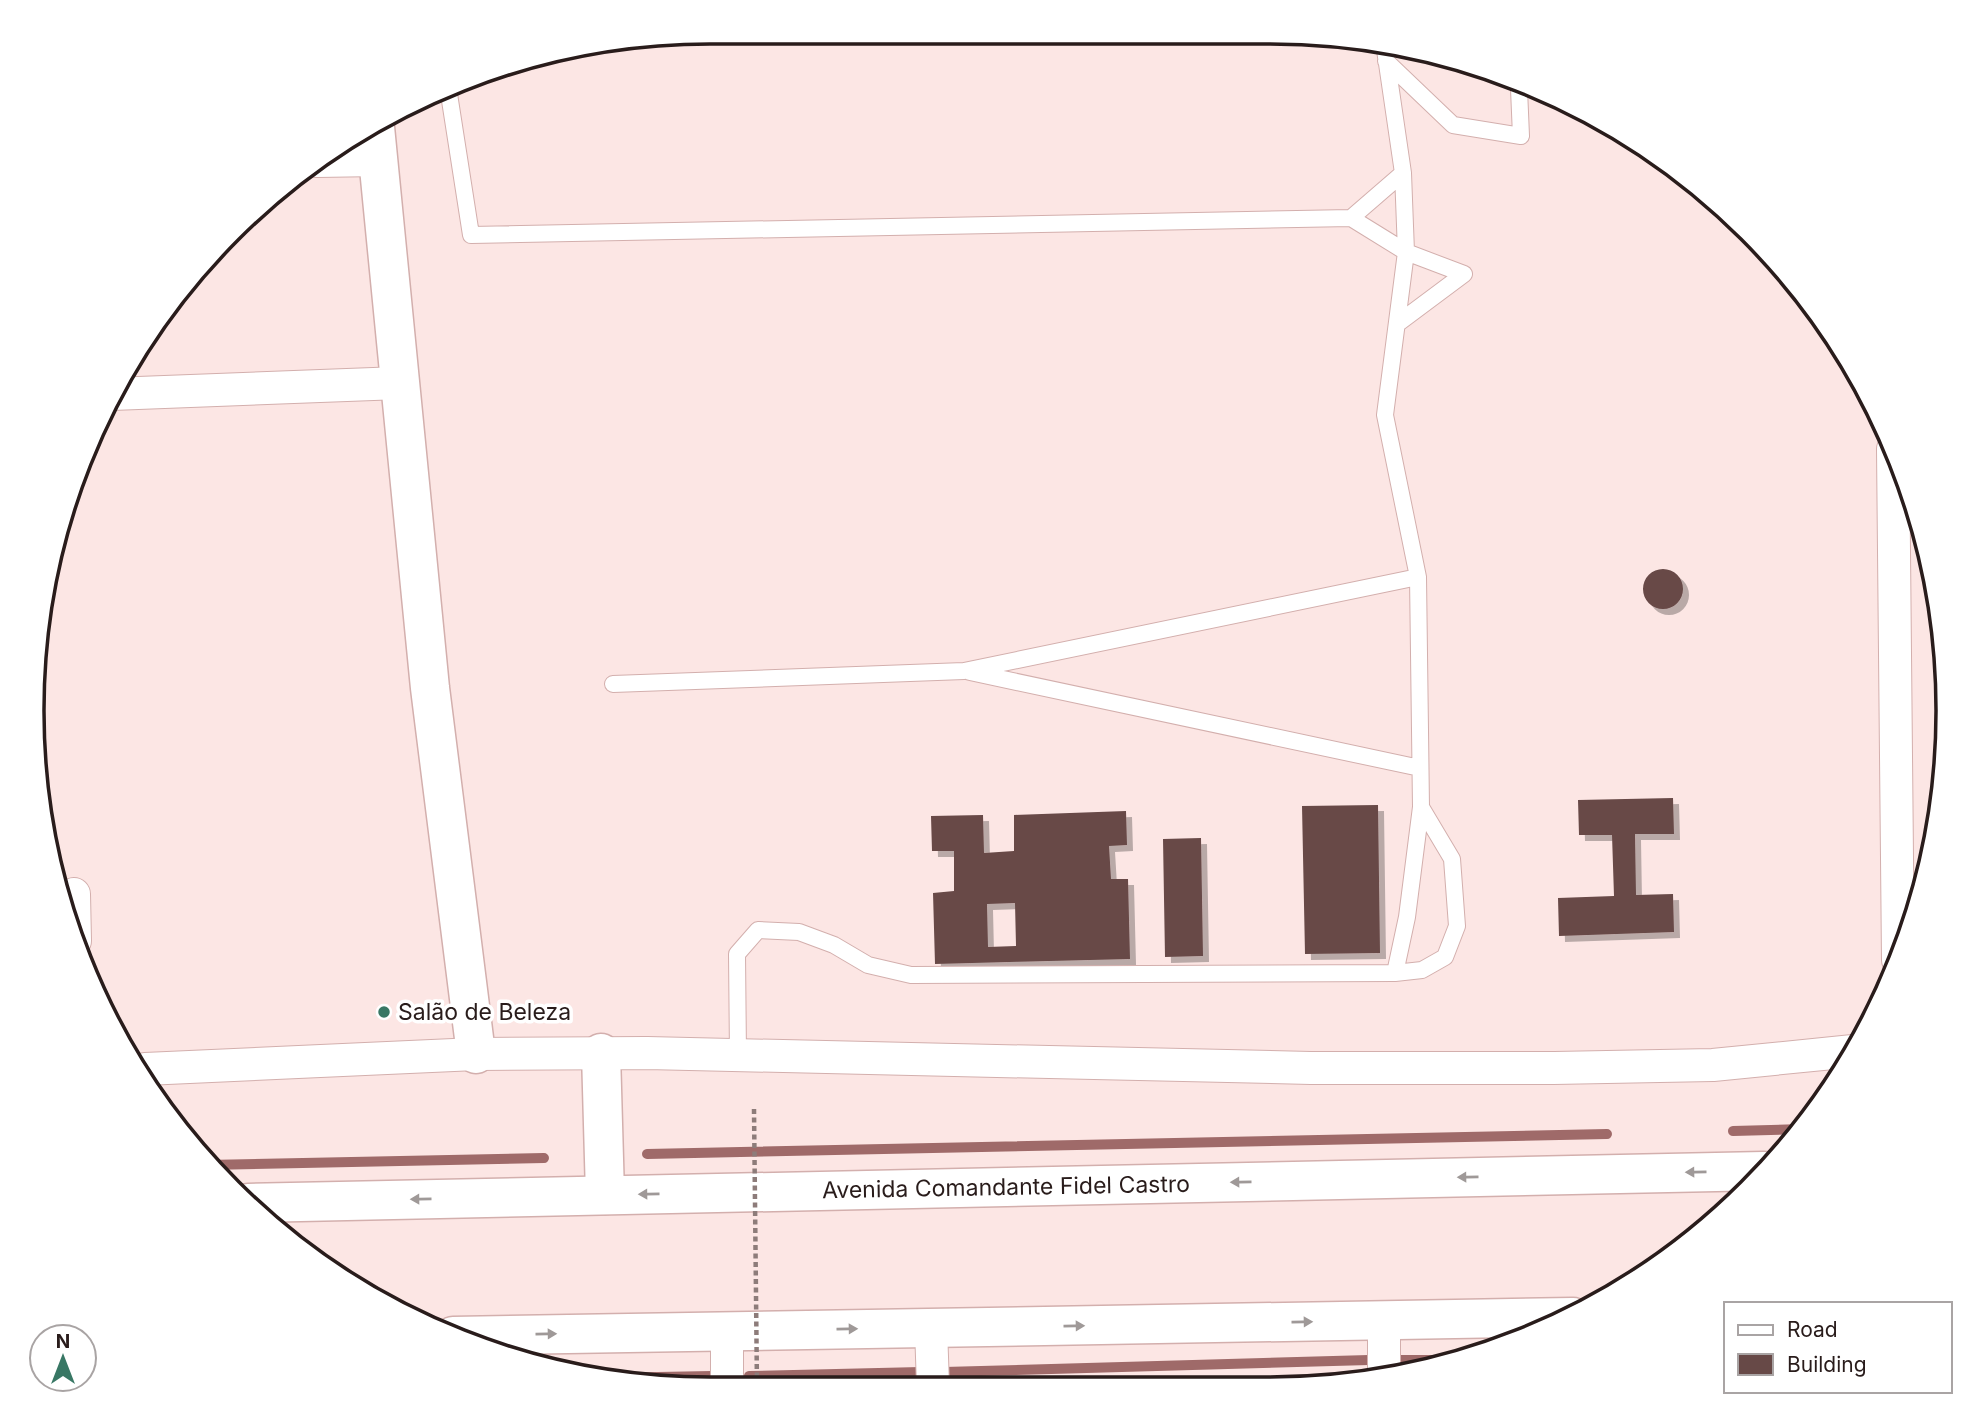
<svg xmlns="http://www.w3.org/2000/svg" width="1980" height="1421" font-family="Inter,sans-serif">
	<style>
		.lines { fill: none; stroke-linecap: round; stroke-linejoin: round }
		.stream { stroke: #9f6a69; stroke-width: 10 }
		.building { fill: #674947; fill-rule: evenodd; filter: url(#shadow) }
		.lane-casing { stroke: #d3afad; stroke-width: 18 }
		.street-casing { stroke: #d3afad; stroke-width: 34 }
		.secondary-casing { stroke: #d3afad; stroke-width: 41 }
		.highway-casing { stroke: #d3afad; stroke-width: 41 }
		.lane { stroke: #fff; stroke-width: 16 }
		.street { stroke: #fff; stroke-width: 32 }
		.secondary { stroke: #fff; stroke-width: 38 }
		.highway { stroke: #fff; stroke-width: 38 }
		.path-bridge { stroke: #8d7c7a; stroke-width: 4.5; stroke-dasharray: 5 3.5; stroke-linecap: butt }
		.oneway { fill: #9f9998 }
		.poi-dot { fill: #387764; stroke: #fff; stroke-width: 2.5 }
		.labels { text-anchor: middle; dominant-baseline: central; stroke-width: 7; stroke-linejoin: round; paint-order: stroke }
		.poi-label { font-size: 23px; fill: #291c1b; stroke: #fff; text-anchor: start }
		.street-label { font-size: 23px; fill: #291c1b; stroke: #fff }
		.rim { fill: none; stroke: #291c1b; stroke-width: 3.5 }
	</style>
	<defs>
		<filter id="shadow"><feDropShadow dx="6" dy="6" stdDeviation="0" flood-color="#0004"/></filter>
	</defs>
	<rect width="100%" height="100%" fill="#fce6e4"/>
	<g class="lines">
		<!-- stream -->
		<path class="stream" d="M1733,1131l70,-2
			M647,1154l960,-20
			M207,1165l337,-7
			M1396,1360h41
			M944,1372l425,-12
			M749,1376l172,-4
			M603,1378l109,-2"/>
	</g>
	<!-- building -->
	<path class="building" d="M1643 589a20 20 0 1 1 40 0a20 20 0 1 1-40 0Z
		M1673,798l1,36h-39l1,61 37,-1 1,38 -115,4 -1,-38 56,-2 -2,-61h-33l-1,-35z
		M1378,805l2,148 -75,1 -3,-148z
		M1126,811l1,34 -18,1 2,33h17l2,80 -195,5 -2,-71 21,-2v-40h-22l-1,-35 52,-1 1,38 30,-2v-36zM1015,903l1,43 -28,1 -1,-43z
		M1201,838l2,118 -38,1 -2,-118z"/>
	<g class="lines">
		<!-- lane casing -->
		<g class="lane-casing">
			<path id="lane" d="M1386,61l67,64 68,11 -2,-47
				M449,94l22,141 880,-17 55,34 58,22 -67,50
				M1351,218l52,-45
				M970,672l450,96
				M613,684l351,-13 454,-94
				M1395,973l27,-3 23,-13 12,-31 -5,-67 -31,-52
				M738,1055l-1,-101 21,-24 41,2 35,13 34,20 43,10 484,-2 12,-56 14,-110 -3,-230 -33,-162 21,-163 -3,-79 -19,-130"/>
		</g>
		<!-- street casing -->
		<g class="street-casing">
			<path id="street" d="M317,161l62,-1
				M112,394l288,-11
				M1893,449l5,511
				M74,894l1,47
				M145,1069l331,-15 171,-1 664,15h243l159,-3 140,-14
				M1384,1321v55
				M931,1328l2,58
				M727,1331v57"/>
		</g>
		<!-- secondary casing -->
		<g class="secondary-casing">
			<path id="secondary" d="M375,127l55,561 46,366
				M601,1053l4,142"/>
		</g>
		<!-- highway casing -->
		<g class="highway-casing">
			<path id="highway" d="M248,1203l1516,-32
				M453,1336l1120,-19"/>
		</g>
		<!-- lane -->
		<use href="#lane" class="lane"/>
		<!-- street -->
		<use href="#street" class="street"/>
		<!-- secondary -->
		<use href="#secondary" class="secondary"/>
		<!-- highway -->
		<use href="#highway" class="highway"/>
		<!-- path-bridge -->
		<path class="path-bridge" d="M754,1109l3,278"/>
	</g>
	<!-- one-way arrows -->
	<defs><path id="oneway-solid" d="M-6-.8H1V-3.2L6.5 0L1 3.2V.8H-6Z" transform="scale(1.75)"/></defs>
	<g class="oneway">
		<use href="#oneway-solid" transform="translate(1696 1172) rotate(179)"/>
		<use href="#oneway-solid" transform="translate(1468 1177) rotate(179)"/>
		<use href="#oneway-solid" transform="translate(1241 1182) rotate(179)"/>
		<use href="#oneway-solid" transform="translate(649 1194) rotate(179)"/>
		<use href="#oneway-solid" transform="translate(421 1199) rotate(179)"/>
		<use href="#oneway-solid" transform="translate(1302 1322) rotate(-1)"/>
		<use href="#oneway-solid" transform="translate(1074 1326) rotate(-1)"/>
		<use href="#oneway-solid" transform="translate(847 1329) rotate(-1)"/>
		<use href="#oneway-solid" transform="translate(546 1334) rotate(-1)"/>
	</g>
	<!-- markers -->
	<circle class="poi-dot" cx="384" cy="1012" r="7"/>
	<g class="labels">
		<!-- poi labels -->
		<g class="poi-label">
			<text x="398" y="1012">Salão de Beleza</text>
		</g>
		<!-- street labels -->
		<g class="street-label">
			<text transform="translate(1006 1187) rotate(-1)">Avenida Comandante Fidel Castro</text>
		</g>
	</g>
	<!-- crop -->
	<path d="M0 0H1980V1421H0ZM710 44H1270A666 666 0 0 1 1936 710V711A666 666 0 0 1 1270 1377H710A666 666 0 0 1 44 711V710A666 666 0 0 1 710 44Z" fill="#fff" fill-rule="evenodd"/>
	<path class="rim" d="M710 44H1270A666 666 0 0 1 1936 710V711A666 666 0 0 1 1270 1377H710A666 666 0 0 1 44 711V710A666 666 0 0 1 710 44Z"/>
	<!-- legend -->
	<rect x="1724" y="1302" width="228" height="91" fill="#ffffff" stroke="#a9a4a4" stroke-width="2"/>
	<rect x="1738" y="1325" width="35" height="10" fill="#ffffff" stroke="#a9a4a4" stroke-width="2"/>
	<text x="1787" y="1337" font-size="21" fill="#291c1b">Road</text>
	<rect x="1738" y="1354" width="35" height="21" fill="#674947" stroke="#a9a4a4" stroke-width="2"/>
	<text x="1787" y="1372" font-size="21" fill="#291c1b">Building</text>
	<!-- north arrow -->
	<g transform="translate(63 1358)"><circle r="33" fill="#ffffff" stroke="#a9a4a4" stroke-width="2"/>
	<path d="M0-5L12 26L0 18L-12 26Z" fill="#387764"/>
	<text y="-10" font-size="19" font-weight="bold" text-anchor="middle" fill="#291c1b">N</text>
	</g>
</svg>
